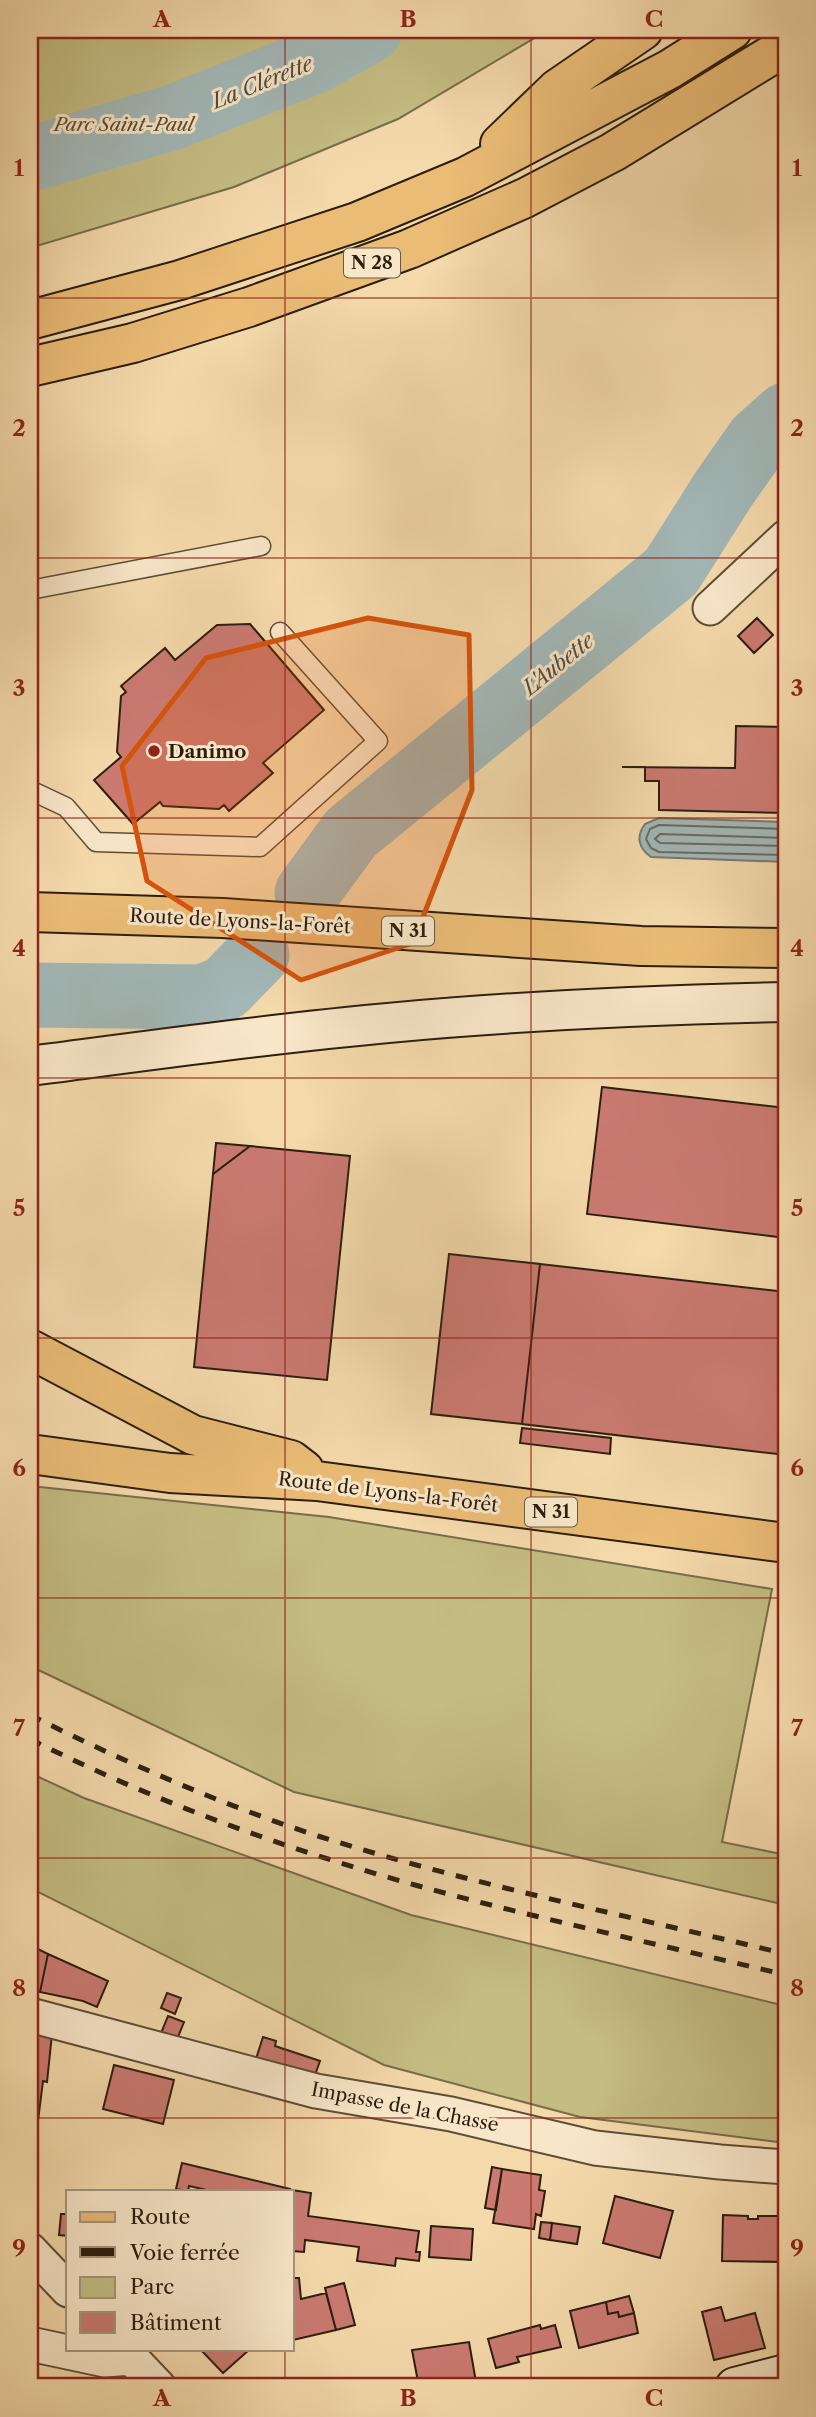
<svg xmlns="http://www.w3.org/2000/svg" width="816" height="2417" font-family="'Libre Caslon Text',serif">
	<style>
		.green { fill: #c4bc83; stroke: #786d49; stroke-width: 2 }
		.water { fill: #a2b7b6; stroke: #737a73; stroke-width: 2 }
		.lines { fill: none; stroke-linecap: round; stroke-linejoin: round }
		.shore { stroke: #676a62; stroke-width: 2 }
		.river { stroke: #a2b7b6; stroke-width: 65 }
		.building { fill: #ca7a71; stroke: #2c1e0f; stroke-width: 2 }
		.lane-casing { stroke: #5e4d36; stroke-width: 21 }
		.street-casing { stroke: #5e4d36; stroke-width: 37 }
		.secondary-casing { stroke: #2c1e0f; stroke-width: 42 }
		.primary-casing { stroke: #2c1e0f; stroke-width: 42 }
		.highway-casing { stroke: #2c1e0f; stroke-width: 42 }
		.lane { stroke: #f8e6c8; stroke-width: 18 }
		.street { stroke: #f8e6c8; stroke-width: 33 }
		.secondary { stroke: #f8e6c8; stroke-width: 38 }
		.primary { stroke: #eabc76; stroke-width: 38 }
		.highway { stroke: #eabc76; stroke-width: 38 }
		.rail { stroke: #2c1e0f; stroke-width: 5; stroke-dasharray: 12 12; stroke-linecap: butt }
		.marked { fill: #d5530c; fill-opacity: 0.2; stroke: #d5530c; stroke-width: 5; stroke-linejoin: round }
		.grid { fill: none; stroke: #8f2418; stroke-width: 2; stroke-opacity: 0.55 }
		.poi-dot { fill: #8f2418; stroke: #f8e6c8; stroke-width: 2.5 }
		.labels { text-anchor: middle; dominant-baseline: central; stroke-width: 6; stroke-linejoin: round; paint-order: stroke }
		.shield { fill: #f8e6c8; stroke: #695a46; stroke-width: 2 }
		.shield-label { font-size: 18px; font-weight: bold; fill: #2c1e0f }
		.park-label { font-size: 19px; font-style: italic; fill: #5a4d32; stroke: #f8e6c8 }
		.poi-label { font-size: 19px; font-weight: bold; fill: #2c1e0f; stroke: #f8e6c8; text-anchor: start }
		.street-label { font-size: 19px; fill: #2c1e0f; stroke: #f8e6c8 }
		.water-label { font-size: 21px; font-style: italic; fill: #4f4c41; stroke: #f8e6c8 }
		.neatline { fill: none; stroke: #8f2418; stroke-width: 2.5 }
		.grid-label { font-size: 23px; text-anchor: middle; font-weight: bold; fill: #8f2418 }
	</style>
	<rect width="100%" height="100%" fill="#f4d9ab"/>
	<filter id="stains"><feTurbulence type="fractalNoise" baseFrequency=".00286" numOctaves="4"/><feColorMatrix values="0 0 0 0 .2 0 0 0 0 .09 0 0 0 0 .02 0 0 0 .5 -.17"/></filter>
	<radialGradient id="worn" r=".72"><stop offset=".6" stop-color="#630" stop-opacity="0"/><stop offset="1" stop-color="#630" stop-opacity=".3"/></radialGradient>
	<!-- green -->
	<path class="green" d="M30,30h518l-150,89 -164,68 -204,61z
		M30,1486l299,31 443,72 -50,253 64,13v50l-492,-113 -264,-126z
		M30,1773l54,25 327,117 375,91v137l-206,-26 -196,-52 -354,-177z"/>
	<!-- water -->
	<path class="water" d="M659,818l127,4v40l-135,-5c-13,-9 -15,-21 -6,-33z"/>
	<g class="lines">
		<!-- shore -->
		<path class="shore" d="M786,829l-127,-4 -9,4 -4,10 5,9 8,4 127,3
			M786,838l-126,-4 -5,5 5,4 126,3"/>
		<!-- river -->
		<path class="river" d="M30,159l141,-41 144,-57 55,-31
			M307,893l44,-60 320,-261 52,-82 35,-50 28,-25
			M30,995l172,2 23,-9 32,-33"/>
	</g>
	<!-- building -->
	<path class="building" d="M757,618l16,17 -19,18 -16,-17z
		M250,624l74,86 -61,53 10,10 -44,38 -5,-6 -5,4 -56,-3 -3,-4 -27,22 -39,-44 27,-23 -4,-5 4,-56 5,-4 -5,-6 44,-38 10,12 42,-35z
		M736,726l50,1v86l-127,-3v-29h-14v-14h-23l113,1z
		M602,1087l184,21v130l-199,-24z
		M216,1143l34,3 -37,28z
		M250,1146l100,10 -23,224 -133,-13 19,-193z
		M449,1254l91,10 -18,160 -91,-10z
		M540,1264l246,28v163l-264,-31z
		M522,1428l89,10 -1,16 -90,-11z
		M30,1945l18,9 -8,38 -10,-3z
		M48,1954l60,27 -11,26 -14,-6 -43,-9z
		M167,1993l14,5 -6,16 -14,-6z
		M168,2016l16,6 -10,25 -17,-4z
		M30,2029l22,5 -5,48 -4,-1 -5,40 -8,-1v-62l4,1 1,-15 -5,-1z
		M263,2037l13,4 -1,5 45,15 -7,20 -57,-22z
		M114,2065l60,15 -11,44 -60,-15z
		M182,2163l108,26 -1,2h-78l-22,-5 -1,5 -12,-2z
		M492,2167l10,2 -6,41 -11,-2z
		M502,2169l39,6 -2,15 6,1 -4,25 -5,-2 -2,15 -41,-6z
		M292,2190l19,3 -3,23 111,15 -3,21h4l-1,9 -23,-3 -1,8 -38,-5 2,-14 -54,-7 -1,12 -12,-1z
		M615,2196l58,15 -13,47 -57,-15z
		M61,2214h7v22l-9,-1z
		M723,2215l25,1v3h10v-3h24v6h4v40l-64,-1z
		M541,2222l11,1 -2,17 -11,-2z
		M552,2223l28,4 -3,17 -27,-4z
		M431,2226l42,3 -2,31 -42,-3z
		M292,2278h7l2,21 25,-6 10,37 -43,10z
		M344,2283l11,42 -19,5 -11,-42z
		M629,2296l5,17 -15,4 -1,-5 -10,2 -2,-12z
		M606,2302l2,12 10,-2 1,5 15,-4 4,20 -59,15 -9,-37z
		M721,2307l4,14 30,-8 10,35 -51,12 -12,-48z
		M540,2325l1,4 14,-4 6,22 -44,10 2,5 -23,6 -8,-29z
		M469,2342l7,40 -37,5h-20l-7,-37z
		M200,2349h50l-27,24z"/>
	<g class="lines">
		<!-- lane casing -->
		<g class="lane-casing">
			<path id="lane" d="M30,590l231,-44
				M30,790l36,17 30,35 164,5 118,-106 -98,-109"/>
		</g>
		<!-- street casing -->
		<g class="street-casing">
			<path id="street" d="M710,608l76,-71
				M30,2015l286,76 135,23 144,34 125,14 66,5
				M30,2250l38,40
				M30,2344l75,16 26,-2
				M123,2349l36,38"/>
		</g>
		<!-- secondary casing -->
		<g class="secondary-casing">
			<path id="secondary" d="M30,1066c123,-16 246,-33 369,-44 129,-12 258,-17 387,-20
				M735,2387l51,-13"/>
		</g>
		<!-- primary casing -->
		<g class="primary-casing">
			<path id="primary" d="M30,912l193,6 418,28 145,2
				M30,1349l163,86 98,25 13,10
				M30,1454l140,19 147,8 469,62"/>
		</g>
		<!-- highway casing -->
		<g class="highway-casing">
			<path id="highway" d="M500,144l57,-55 86,-59
				M30,320l150,-40 177,-58 108,-45 205,-108 62,-39
				M30,367l103,-24 116,-36 160,-58 116,-51 88,-46 173,-106"/>
		</g>
		<!-- lane -->
		<use href="#lane" class="lane"/>
		<!-- street -->
		<use href="#street" class="street"/>
		<!-- secondary -->
		<use href="#secondary" class="secondary"/>
		<!-- primary -->
		<use href="#primary" class="primary"/>
		<!-- highway -->
		<use href="#highway" class="highway"/>
		<!-- rail -->
		<path class="rail" d="M30,1715c90,45 192,90 288,121 154,49 312,80 468,118
			M30,1739c123,62 253,109 385,146 123,34 248,60 371,90"/>
	</g>
	<!-- marked area -->
	<path class="marked" d="M368,618l101,17 3,155 -59,153 -112,37 -154,-99 -25,-115 84,-108z"/>
	<!-- grid -->
	<path class="grid" d="M285,30v2161M531,30v2357M30,298h756M30,558h756M30,818h756M30,1078h756M30,1338h756M30,1598h756M30,1858h756M30,2118h756M285,2349v38"/>
	<!-- markers -->
	<circle class="poi-dot" cx="154" cy="751" r="7"/>
	<g class="labels">
		<!-- shield labels -->
		<g class="shield">
			<rect x="344" y="248.5" width="56" height="29" rx="5"/>
			<rect x="382" y="916.5" width="52" height="29" rx="5"/>
			<rect x="525" y="1497.5" width="52" height="29" rx="5"/>
		</g>
		<g class="shield-label">
			<text x="372" y="263">N 28</text>
			<text x="408" y="931">N 31</text>
			<text x="551" y="1512">N 31</text>
		</g>
		<!-- park labels -->
		<g class="park-label">
			<text x="124" y="124">Parc Saint-Paul</text>
		</g>
		<!-- poi labels -->
		<g class="poi-label">
			<text x="168" y="751">Danimo</text>
		</g>
		<!-- street labels -->
		<g class="street-label">
			<text transform="translate(240 921) rotate(3)">Route de Lyons-la-Forêt</text>
			<text transform="translate(388 1492) rotate(7)">Route de Lyons-la-Forêt</text>
			<text transform="translate(405 2107) rotate(11)">Impasse de la Chasse</text>
		</g>
		<!-- water labels -->
		<g class="water-label">
			<text transform="translate(262 82) rotate(-22)">La Clérette</text>
			<text transform="translate(558 664) rotate(-39)">L'Aubette</text>
		</g>
	</g>
	<!-- margin -->
	<rect width="816" height="2417" fill="none" stroke="#f4d9ab" stroke-width="77"/>
	<!-- legend -->
	<rect x="66" y="2190" width="228" height="161" fill="#f8e6c8" stroke="#a6967e" stroke-width="2"/>
	<rect x="80" y="2212" width="35" height="10" fill="#eabc76" stroke="#a6967e" stroke-width="2"/>
	<text x="130" y="2224" font-size="21" fill="#2c1e0f">Route</text>
	<rect x="80" y="2247" width="35" height="10" fill="#2c1e0f" stroke="#a6967e" stroke-width="2"/>
	<text x="130" y="2260" font-size="21" fill="#2c1e0f">Voie ferrée</text>
	<rect x="80" y="2277" width="35" height="21" fill="#c4bc83" stroke="#a6967e" stroke-width="2"/>
	<text x="130" y="2294" font-size="21" fill="#2c1e0f">Parc</text>
	<rect x="80" y="2312" width="35" height="21" fill="#ca7a71" stroke="#a6967e" stroke-width="2"/>
	<text x="130" y="2330" font-size="21" fill="#2c1e0f">Bâtiment</text>
	<rect x="38" y="38" width="740" height="2340" class="neatline"/>
	<g class="grid-label">
		<text x="162" y="27">A</text>
		<text x="408" y="27">B</text>
		<text x="654" y="27">C</text>
		<text x="19" y="176">1</text>
		<text x="797" y="176">1</text>
		<text x="19" y="436">2</text>
		<text x="797" y="436">2</text>
		<text x="19" y="696">3</text>
		<text x="797" y="696">3</text>
		<text x="19" y="956">4</text>
		<text x="797" y="956">4</text>
		<text x="19" y="1216">5</text>
		<text x="797" y="1216">5</text>
		<text x="19" y="1476">6</text>
		<text x="797" y="1476">6</text>
		<text x="19" y="1736">7</text>
		<text x="797" y="1736">7</text>
		<text x="19" y="1996">8</text>
		<text x="797" y="1996">8</text>
		<text x="19" y="2256">9</text>
		<text x="797" y="2256">9</text>
		<text x="162" y="2406">A</text>
		<text x="408" y="2406">B</text>
		<text x="654" y="2406">C</text>
	</g>
	<rect width="100%" height="100%" filter="url(#stains)"/>
	<rect width="100%" height="100%" fill="url(#worn)"/>
</svg>
